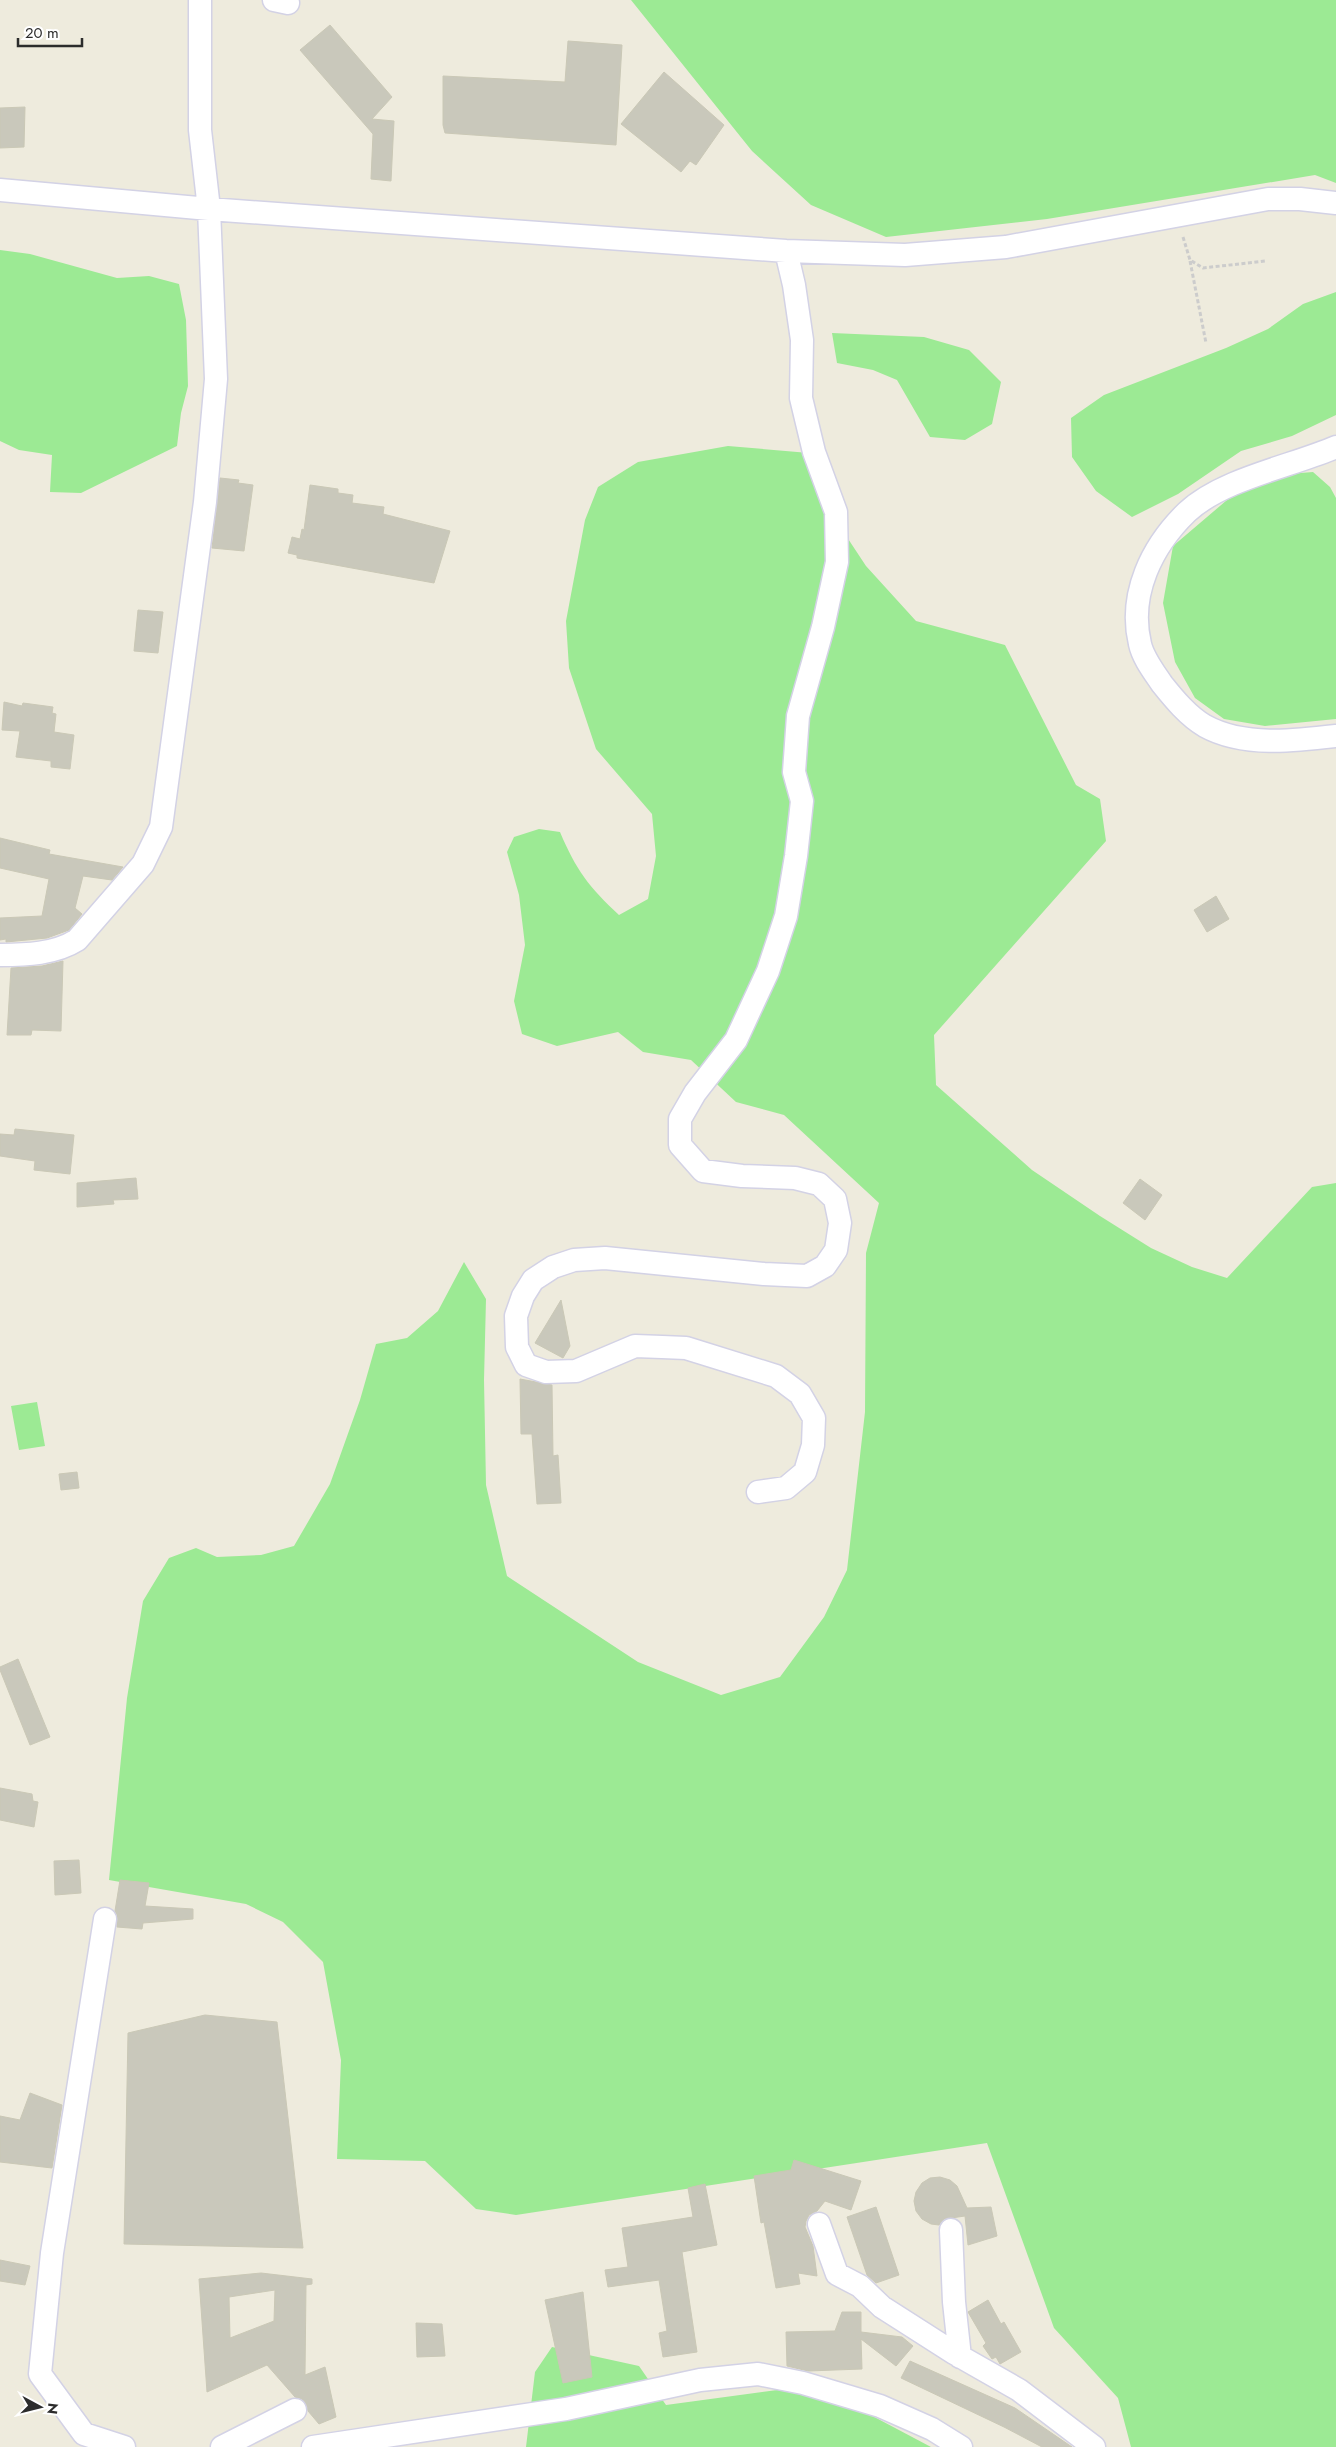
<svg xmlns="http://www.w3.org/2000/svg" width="1336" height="2447" font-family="Jost,sans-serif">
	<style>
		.green { fill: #9cea94 }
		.building { fill: #c9c8bb; stroke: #cac8b6; fill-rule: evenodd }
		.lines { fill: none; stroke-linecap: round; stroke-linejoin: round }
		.minor-casing { stroke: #d3d2e5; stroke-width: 25 }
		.path { stroke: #ccc; stroke-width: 3; stroke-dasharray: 4 2.5; stroke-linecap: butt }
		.minor { stroke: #fff; stroke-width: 22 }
	</style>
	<rect width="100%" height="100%" fill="#eeebdd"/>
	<!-- green -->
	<path class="green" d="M631,0h705v183l-21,-8 -268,44 -161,18 -75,-32 -59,-54z
		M0,250l30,4 87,24 32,-2 30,8 7,36 2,66 -7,27 -4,33 -96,47 -31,-1 2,-37 -33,-5 -19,-9z
		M1336,292v123l-44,21 -51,15 -63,43 -46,23 -36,-26 -24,-34 -1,-39 33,-23 122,-47 42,-19 35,-25z
		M832,333l92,4 45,13 32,32 -9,42 -27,16 -35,-3 -33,-57 -24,-10 -36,-7z
		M728,446l81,7 20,57 37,56 50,55 89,24 71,140 24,14 6,42 -172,194 2,50 96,85 68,46 51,32 41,19 35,11 85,-91 24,-4v1264h-205l-13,-49 -64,-70 -67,-185 -471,72 -40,-6 -51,-48 -88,-2 4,-99 -18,-98 -40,-40 -37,-18 -137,-24 18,-182 16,-97 26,-43 27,-10 21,9 44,-2 33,-9 36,-62 30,-84 16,-56 31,-6 31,-27 26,-49 22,37 -2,81 2,105 21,91 131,86 83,33 59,-18 44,-60 23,-47 18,-158 1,-159 13,-50 -95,-88 -48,-13 -45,-42 -48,-8 -25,-20 -61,14 -35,-12 -8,-33 11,-56 -6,-50 -12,-43 7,-15 25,-8 21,3c16,38 29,55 59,83l29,-16 8,-43 -4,-42 -56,-65 -27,-81 -3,-47 19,-101 13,-33 40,-25z
		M1313,472l17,15 6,11v221l-71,7 -41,-7 -29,-21 -20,-36 -12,-59 10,-57 54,-46 49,-25z
		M37,1402l8,44 -26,4 -8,-44z
		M552,2347l87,19 27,39 119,-16 78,22 68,36h-405l9,-75z"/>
	<!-- building -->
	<path class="building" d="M330,25l62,72 -20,22 22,2 -3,60 -20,-2 2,-45 -73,-84z
		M568,41l54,4 -6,100 -171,-12 -2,-8v-49l122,6z
		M664,72l60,53 -28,40 -6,-4 -9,11 -60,-48z
		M25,107l-1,40 -24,1v-40z
		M220,478l19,2 -1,3 15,2 -9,66 -32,-3z
		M310,485l28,4v4l15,2 -1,8 32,4 -1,7 67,17 -16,52 -137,-25v-3l-9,-2 4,-16 8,2 2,-10 2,1z
		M138,610l25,2 -5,41 -24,-2z
		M4,702l18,4 1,-3 30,4 -1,6 4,1 -2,18 20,3 -4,34 -19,-2v-6l-35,-4 4,-26 -18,-1z
		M0,838l50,12 -1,4 74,13 -11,13 -29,-4 -8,32 7,6 -13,16 -22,8 -41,4v-3l-6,1v-22l42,-2 7,-37 -49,-11z
		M1216,896l13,23 -22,13 -13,-22z
		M63,961l-2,70 -29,-1 -1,5h-24l4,-67 31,-2z
		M15,1129l59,6 -4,39 -36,-4 1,-9 -35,-5v-22l14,1z
		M136,1178l2,21 -25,1 1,4 -37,3v-24z
		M1140,1179l22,16 -17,25 -22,-17z
		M561,1300l9,46 -7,12 -28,-15z
		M520,1379l32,6 1,71 5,-1 3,48 -24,1 -5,-70h-11z
		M77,1472l2,16 -18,2 -2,-16z
		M18,1659l32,78 -20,8 -30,-75v-3z
		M0,1788l32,6 1,7 5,1 -4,25 -34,-7z
		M79,1860l2,33 -26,2 -1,-34z
		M120,1880l29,3 -4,23 48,3v10l-50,4 -1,6 -25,-2v-12l-2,-4z
		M205,2015l72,7 26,226 -179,-4 4,-211z
		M30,2093l32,12 -10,63 -52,-6v-46l20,4z
		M794,2160l67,21 -10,29 -26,-9 -8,10 -8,4 -3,6 -1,6 8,19 4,30 -19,-3 2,11 -24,4 -12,-66 -3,1 -7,-47 37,-6z
		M940,2177l10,3 7,6 10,22 24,-1 6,29 -29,9 -3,-29 -21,3 -5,6 -8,-1 -9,-5 -6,-8 -2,-10 2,-9 6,-9 8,-5z
		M705,2184l12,61 -35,7 15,100 -34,5 -4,-24 8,-2 -8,-51 -51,7 -3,-17 23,-3 -6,-39 71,-11 -5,-29z
		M876,2207l23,68 -23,8 -9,-8 -20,-58z
		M0,2260l30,6 -5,19 -25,-4z
		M261,2273l51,6v5l-6,1 -1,90 20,-8 11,50 -17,7 -11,-13 -2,-7 -4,-5 -7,-2 -28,-32 -60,27 -8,-113zM275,2290l-1,31 -44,17 -1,-41z
		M583,2292l9,85 -29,6 -18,-83z
		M988,2300l13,24 3,-2 17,30 -21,12 -4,-7 -4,2 -9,-13 3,-3 -18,-31z
		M842,2312h19v20l41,5 11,9 -17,20 -35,-27 1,30 -54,2 -21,-5 -1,-34 49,-1z
		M416,2323l26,1 3,32 -28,1z
		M910,2361l105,47 57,39h-30l-38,-20 -103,-49z"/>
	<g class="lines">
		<!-- minor casing -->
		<g class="minor-casing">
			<path id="minor" d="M274,0l14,3
				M0,190l209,19 577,42 119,4 101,-8 262,-48h32l36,4
				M1336,447c-44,19 -114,32 -149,65 -35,34 -59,82 -47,132 3,14 14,28 22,40 12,15 26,32 43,42 38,21 90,15 131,10
				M0,955c26,0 55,-1 77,-15l66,-76 18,-37 44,-325 11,-123 -7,-170 -9,-79v-130
				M758,1492l28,-4 19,-16 8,-27 1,-27 -14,-24 -24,-18 -90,-28 -24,-1 -27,-1 -59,25 -30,1 -20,-7 -9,-18 -1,-31 7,-20 10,-16 20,-13 21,-7 31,-2 159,16 43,2 18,-10 11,-16 4,-27 -5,-24 -16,-15 -24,-6 -53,-2 -39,-5 -23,-26v-26l15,-26 41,-53 32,-69 18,-55 10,-60 6,-55 -8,-29 4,-56 25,-89 14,-65 -1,-50 -22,-60 -13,-54 1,-58 -8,-55 -8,-34
				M105,1919l-53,334 -12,121 44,60 40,13
				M819,2224l18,50 23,12 22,21 72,46 65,37 75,57
				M951,2230l3,72 6,55
				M222,2447l73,-37
				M313,2447l253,-38 134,-29 58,-6 45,9 77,23 52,23 29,18"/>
		</g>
		<!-- path -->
		<path class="path" d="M1183,237l7,23 13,8 62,-7
			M1190,261l16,82"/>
		<!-- minor -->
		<use href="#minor" class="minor"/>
	</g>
	<!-- north arrow -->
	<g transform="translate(40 2407) rotate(97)" stroke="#ffffff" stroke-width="4" paint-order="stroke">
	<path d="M0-4L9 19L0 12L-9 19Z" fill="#2c2c2c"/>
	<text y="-8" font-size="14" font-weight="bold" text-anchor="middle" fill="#2c2c2c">N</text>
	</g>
	<!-- scale -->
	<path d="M18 38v8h64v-8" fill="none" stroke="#2c2c2c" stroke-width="2.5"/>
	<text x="25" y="38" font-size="15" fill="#2c2c2c" stroke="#ffffff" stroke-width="4" paint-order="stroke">20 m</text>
</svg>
